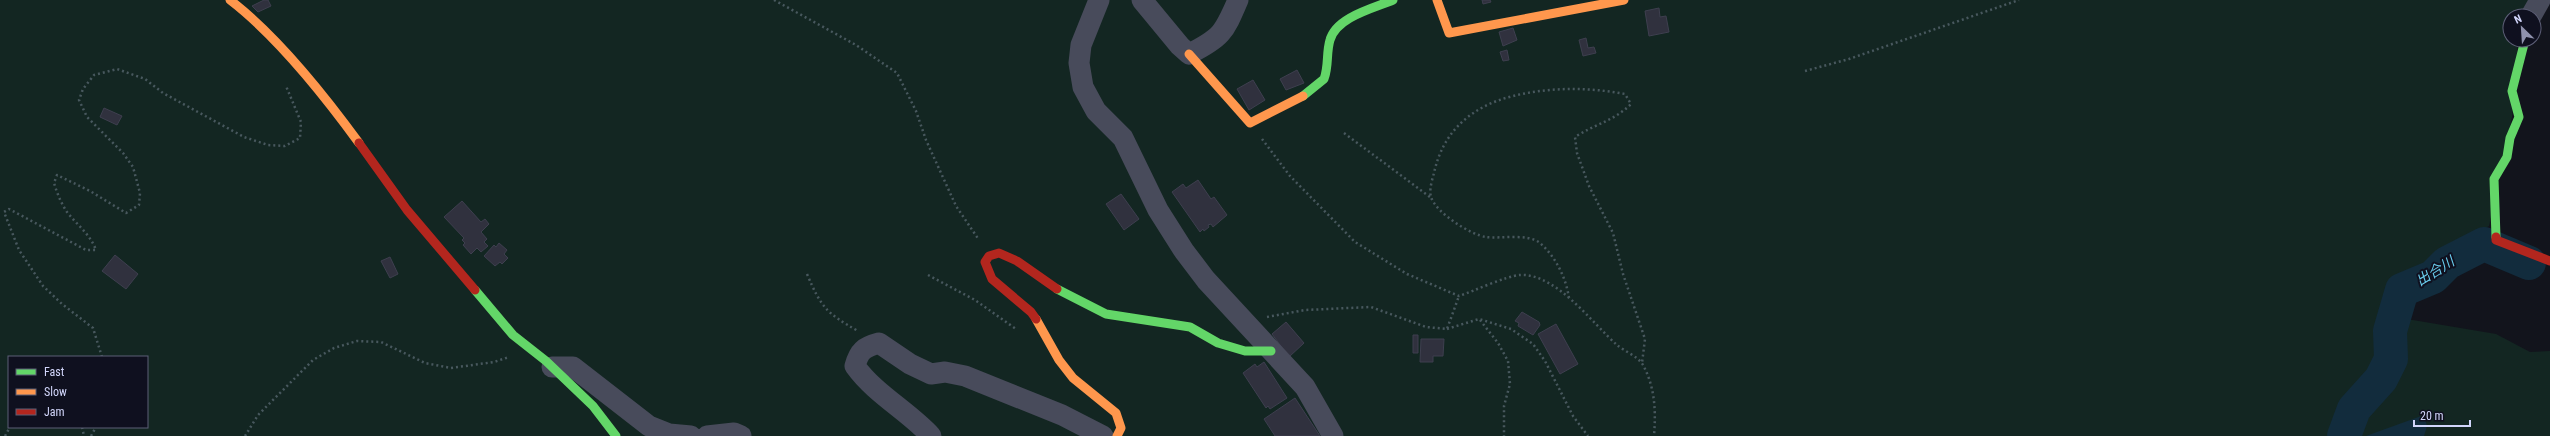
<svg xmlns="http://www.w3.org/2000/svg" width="2550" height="436" font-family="'Roboto Condensed','Noto Sans JP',sans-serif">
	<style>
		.green { fill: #132622; fill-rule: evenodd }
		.water { fill: #122c3d }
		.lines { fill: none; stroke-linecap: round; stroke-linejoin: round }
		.river { stroke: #122c3d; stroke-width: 34 }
		.building { fill: #30313e; stroke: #3e3f4f }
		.path { stroke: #48585e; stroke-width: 2.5; stroke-dasharray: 2 3; stroke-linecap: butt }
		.street { stroke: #484b5b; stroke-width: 21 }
		.fast { stroke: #63d668; stroke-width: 9 }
		.slow { stroke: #ff974d; stroke-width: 9 }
		.jam { stroke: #b3261e; stroke-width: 9 }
		.labels { text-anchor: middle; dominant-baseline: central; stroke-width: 4; stroke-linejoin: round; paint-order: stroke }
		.water-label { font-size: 14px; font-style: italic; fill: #6acff0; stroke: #0f101f }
	</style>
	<rect width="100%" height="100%" fill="#12141c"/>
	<!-- green -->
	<path class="green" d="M0,0h2534l-9,16h-15v24h8l-6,77 -23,109 -47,25 -46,32 -7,33 107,18 34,18 20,-1v85h-2550zM9,357h138v70h-138z"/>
	<!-- water -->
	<path class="water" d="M2424,415l3,11 -3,10h-58z"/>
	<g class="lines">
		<!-- river -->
		<path class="river" d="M2344,436l10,-27 27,-30 10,-20 -1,-28 12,-41 31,-13 14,-14 37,-19 45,19"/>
	</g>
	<!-- building -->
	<path class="building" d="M264,0h4l3,6 -13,6 -6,-6z
		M1482,0h8l1,2 -8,2z
		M1659,8l1,9 6,-1 3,16 -20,4 -4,-25z
		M1513,28l4,12 -14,6 -4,-14z
		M1586,38l2,10 6,-1 2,6 -13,3 -4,-16z
		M1507,50l2,10 -6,1 -3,-9z
		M1297,70l7,13 -18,7 -6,-11z
		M1253,80l12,20 -16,10 -12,-21z
		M104,108l18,8 -5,9 -17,-8z
		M1198,180l13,19 3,-2 13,18 -14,12 -2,-3 -3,1 1,2 -5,4 -1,-2 -3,3 -28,-40 11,-8 3,4z
		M1121,194l18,25 -15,11 -18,-26z
		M462,201l19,21 4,-3 4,5 -8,8 6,7 -3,3 4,4 -7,6 -4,-4 -6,6 -8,-9 2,-2 -3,-3 2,-2 -20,-21z
		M499,243l8,7 -3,4 4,4 -6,6 -2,-2 -5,4 -11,-10 10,-11 2,2z
		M115,255l23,19 -12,15 -24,-18z
		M390,257l8,17 -8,4 -9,-17z
		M1522,312l17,10 1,3 -7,10 -15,-9 1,-3 -4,-2z
		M1286,322l18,21 -15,14 -17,-23z
		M1556,324l22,40 -18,10 -22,-40z
		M1413,335h5v18h-5z
		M1421,339h23l-1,17h-10v6h-13z
		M1264,362l23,36 -17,11 -2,-3 -2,2 -23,-35 12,-9 2,3z
		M1295,398l25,38h-45l-11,-17z"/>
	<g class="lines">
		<!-- path -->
		<path class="path" d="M774,0l82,45 41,28 19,38 10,29 30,66 23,34
			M1805,71l44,-12 170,-59
			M1344,133l86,64
			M1262,139l28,37 65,66 52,32 52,22c15,-5 47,-20 61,-21 36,-2 72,48 97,70 7,6 22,12 26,20 12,22 13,46 11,71
			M807,274c14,33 19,39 51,57
			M928,275l47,25 41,29
			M1569,298c-3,-20 -13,-41 -29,-55 -12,-10 -40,-4 -54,-6 -15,-2 -50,-24 -55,-40 -2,-7 1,-17 3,-24 9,-42 38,-67 79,-77 37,-9 75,-9 112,-2l6,10c-17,17 -36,20 -56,33l2,16 12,33 24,47 10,41 22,65 -3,24
			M1267,317l38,-7 66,-3 55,20 21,2 12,-33
			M1480,320l18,23 10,18 2,23 -6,22v30
			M1447,329l32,-10 32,10 22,15 12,17 28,55 15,20
			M102,357l-9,-29 -31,-24 -19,-18 -24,-36 -15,-38 5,-3 77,41h10c-6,-16 -19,-25 -29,-38 -6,-9 -10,-19 -13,-29l3,-8 33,16 36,22 13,-8 1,-12 -7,-26 -10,-14 -36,-36 -8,-17 4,-11 11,-14 23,-6 28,10 18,14 81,44 24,8 17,1 15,-8 1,-16 -15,-36
			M82,427l2,9
			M5,436l5,-9
			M91,436l5,-9
			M245,436l13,-21 55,-55 21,-12 23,-7 24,1 44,21 26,5 43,-6 15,-5"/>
		<!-- street -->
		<path class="street" d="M1099,0l-18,45 -2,18 4,24 13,24 27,27 35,72 26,41 22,29 99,107 28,49
			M1142,0l38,46 9,8c32,-16 35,-21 49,-54
			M2531,16l9,-16
			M552,367h21l76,59 20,8 22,2
			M707,436l27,-3 7,3
			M931,436c-23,-25 -56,-42 -76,-70 4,-15 9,-19 24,-23l31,21 21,10 14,-2 20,4 97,39 41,21"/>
		<!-- fast -->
		<path class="fast" d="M1303,96l21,-17c5,-13 2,-26 6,-39 6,-23 44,-32 63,-40
			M2496,237l-2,-58 13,-22 3,-19 9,-21 -7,-26 13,-51
			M1057,289l49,25 84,13 28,16 27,8h26
			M475,290l38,45 33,26 47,45 23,30"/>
		<!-- slow -->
		<path class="slow" d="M230,0c47,36 94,95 129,143
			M1437,0l12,33 175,-33
			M1189,54l61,69 53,-27
			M1036,319l23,41 14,18 43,35 5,15 -4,8"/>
		<!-- jam -->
		<path class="jam" d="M359,143l48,67 68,80
			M2496,237v3l54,21
			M1036,319l-5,-7 -39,-33 -7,-17 4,-6 10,-3 18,8 40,28"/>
	</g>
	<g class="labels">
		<!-- water labels -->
		<g class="water-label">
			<text transform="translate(2435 271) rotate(-32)">出合川</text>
		</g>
	</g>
	<!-- legend -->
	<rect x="8" y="356" width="140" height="72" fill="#0f101f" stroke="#5d5f77"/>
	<rect x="16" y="369" width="20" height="6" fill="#63d668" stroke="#5d5f77"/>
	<text x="44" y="376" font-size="12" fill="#d2d6fb">Fast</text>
	<rect x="16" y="389" width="20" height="6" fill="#ff974d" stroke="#5d5f77"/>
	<text x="44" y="396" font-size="12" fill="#d2d6fb">Slow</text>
	<rect x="16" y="409" width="20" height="6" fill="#b3261e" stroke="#5d5f77"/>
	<text x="44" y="416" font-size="12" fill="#d2d6fb">Jam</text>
	<!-- north arrow -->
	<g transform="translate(2522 28) rotate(335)"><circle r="19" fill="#0f101f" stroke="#5d5f77"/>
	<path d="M0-3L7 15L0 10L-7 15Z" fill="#8f92ad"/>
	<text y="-6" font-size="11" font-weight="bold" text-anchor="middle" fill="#d2d6fb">N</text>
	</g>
	<!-- scale -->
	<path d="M2414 420v6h56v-6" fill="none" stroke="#d2d6fb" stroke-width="2"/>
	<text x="2420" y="420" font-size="12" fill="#d2d6fb" stroke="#0f101f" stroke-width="3" paint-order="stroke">20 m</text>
</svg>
